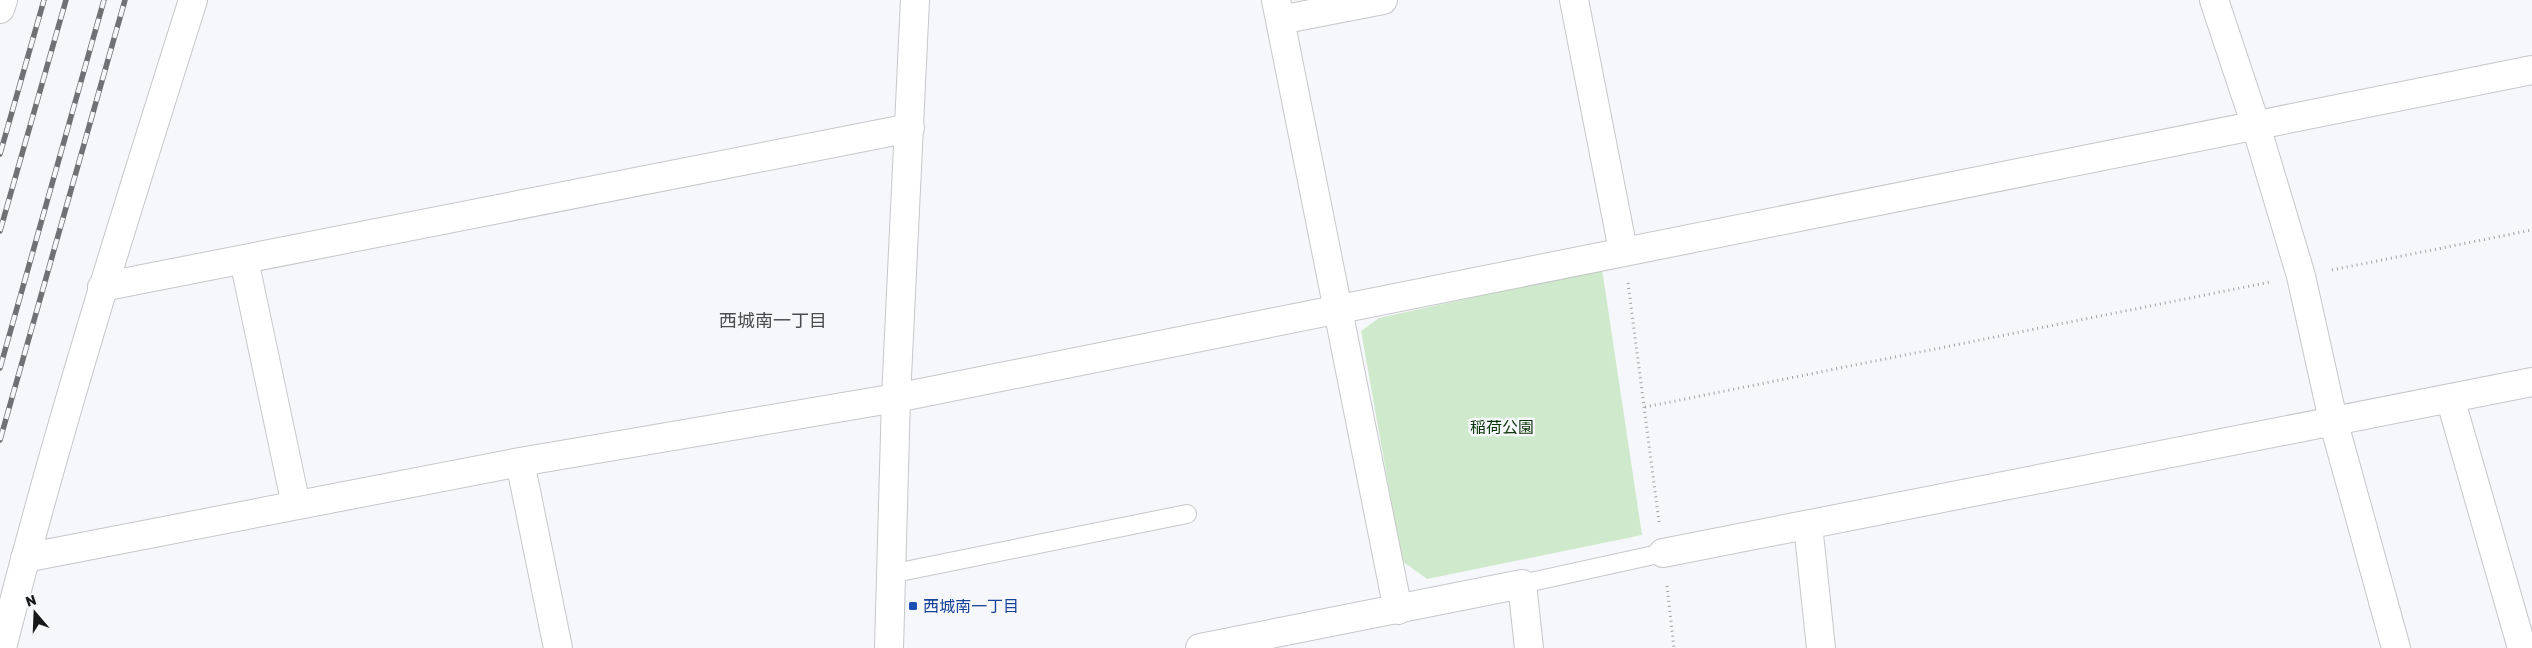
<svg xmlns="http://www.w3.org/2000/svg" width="2532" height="648" font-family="Rubik,'Noto Sans JP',sans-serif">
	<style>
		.green { fill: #cfe9cc }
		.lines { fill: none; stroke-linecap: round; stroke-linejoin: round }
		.service-casing { stroke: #c6c7c9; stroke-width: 20 }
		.minor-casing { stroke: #c6c7c9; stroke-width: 30 }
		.tertiary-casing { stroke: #c6c7c9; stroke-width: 30 }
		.path { stroke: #a1a2a4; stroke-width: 3; stroke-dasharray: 1 4; stroke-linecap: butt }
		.service { stroke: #fff; stroke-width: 18 }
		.minor { stroke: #fff; stroke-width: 28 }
		.tertiary { stroke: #fff; stroke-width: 28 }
		.rail-casing { stroke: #707173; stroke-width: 5.5 }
		.rail { stroke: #f6f7fa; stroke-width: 4; stroke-dasharray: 11; stroke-linecap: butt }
		.transit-dot { fill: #1a4fb4; stroke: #f6f7fa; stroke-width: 2 }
		.labels { text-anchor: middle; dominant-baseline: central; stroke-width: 5; stroke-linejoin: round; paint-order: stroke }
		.park-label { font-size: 16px; fill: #0a3508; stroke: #f6f7fa }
		.transit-label { font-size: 16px; fill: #164399; stroke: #f6f7fa; text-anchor: start }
		.neighbourhood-label { font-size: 18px; fill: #4b4c4d; stroke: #f6f7fa }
	</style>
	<rect width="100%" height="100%" fill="#f6f7fa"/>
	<!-- green -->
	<path class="green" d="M1602,269l40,266 -215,44 -25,-18 -41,-230 18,-13z"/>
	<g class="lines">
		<!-- service casing -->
		<g class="service-casing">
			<path id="service" d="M890,574l297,-60
				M1522,584l141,-31"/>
		</g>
		<!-- minor casing -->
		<g class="minor-casing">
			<path id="minor" d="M1276,0l122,610
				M1574,0l49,250
				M2214,0l42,126 45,150 32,144 63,228
				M0,9l3,-9
				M1280,20l103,-20
				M244,260l52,245
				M102,287l808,-159
				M2450,398l72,250
				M520,462l38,186
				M1808,525l13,123
				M1663,553l869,-171
				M25,558l495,-96 376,-64 1636,-328
				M2,648c55,-218 123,-433 191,-648
				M1200,648l322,-64 7,64"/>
		</g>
		<!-- tertiary casing -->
		<g class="tertiary-casing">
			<path id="tertiary" d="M889,648l7,-250 19,-398"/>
		</g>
		<!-- path -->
		<path class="path" d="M2332,270l200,-40
			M1628,283l31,239
			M1645,407l625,-125
			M1667,586l7,62"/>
		<!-- service -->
		<use href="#service" class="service"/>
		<!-- minor -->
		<use href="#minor" class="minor"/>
		<!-- tertiary -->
		<use href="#tertiary" class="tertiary"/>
		<!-- rail casing -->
		<g class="rail-casing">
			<path id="rail" d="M0,154l44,-154
				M0,231l66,-231
				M0,368l104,-368
				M0,440l125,-440"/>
		</g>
		<!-- rail -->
		<use href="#rail" class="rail"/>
	</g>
	<!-- markers -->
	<rect class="transit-dot" x="908" y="601" width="10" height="10" rx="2.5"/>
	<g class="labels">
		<!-- park labels -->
		<g class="park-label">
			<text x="1502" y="427">稲荷公園</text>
		</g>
		<!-- transit labels -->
		<g class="transit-label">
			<text x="923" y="606">西城南一丁目</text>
		</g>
		<!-- neighbourhood labels -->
		<g class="neighbourhood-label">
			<text x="773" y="321">西城南一丁目</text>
		</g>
	</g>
	<!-- north arrow -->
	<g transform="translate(35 613) rotate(341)" stroke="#f6f7fa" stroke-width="4" paint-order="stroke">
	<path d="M0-4L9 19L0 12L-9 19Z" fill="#171819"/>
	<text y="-8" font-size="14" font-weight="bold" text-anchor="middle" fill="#171819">N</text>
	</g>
</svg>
